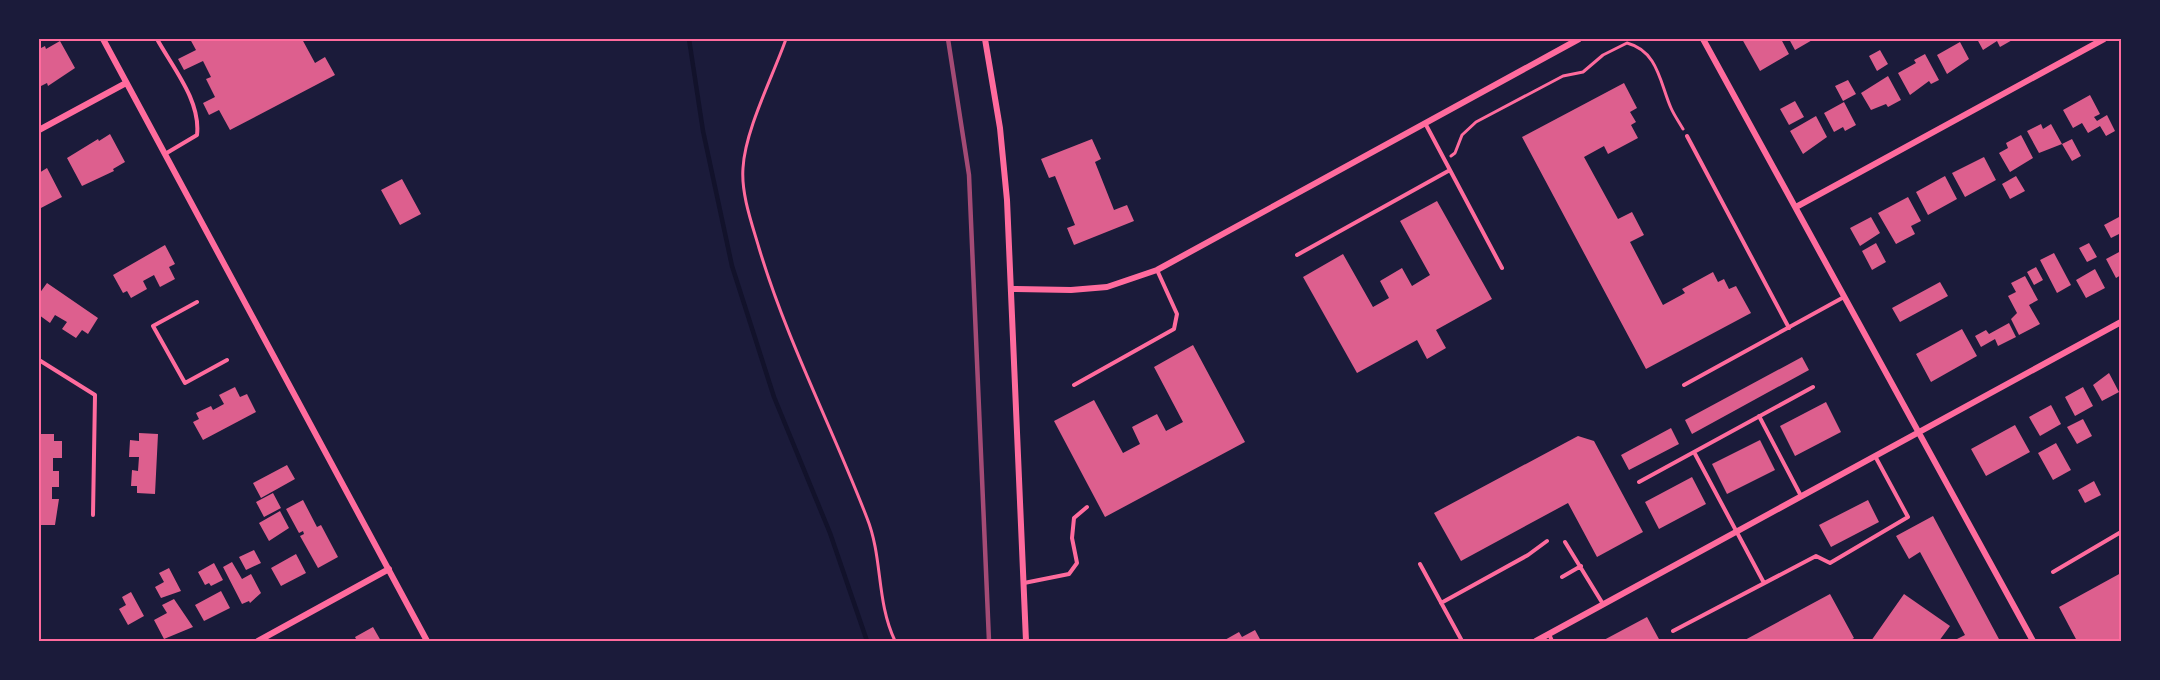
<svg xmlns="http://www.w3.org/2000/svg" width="2160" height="680" font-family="Arial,sans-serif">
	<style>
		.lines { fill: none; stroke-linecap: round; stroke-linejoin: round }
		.stream { stroke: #12122b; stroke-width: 4.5 }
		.building { fill: #dd5f8e }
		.path { stroke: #ff6b9d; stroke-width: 3 }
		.service { stroke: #ff6b9d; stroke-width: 4 }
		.minor { stroke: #ff6b9d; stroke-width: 6 }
		.rail { stroke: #a44b75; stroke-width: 4.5 }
		.neatline { fill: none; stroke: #ff6b9d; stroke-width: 2 }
	</style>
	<rect width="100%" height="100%" fill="#1b1b3a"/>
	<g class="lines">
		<!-- stream -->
		<path class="stream" d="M689,39l14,92 29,135 42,131 56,136 37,108"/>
	</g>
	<!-- building -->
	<path class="building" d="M190,39h112l13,24 10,-6 10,18 -105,55 -11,-20 -10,5 -6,-12 12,-6 -9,-18 5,-2 -8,-16 -19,9 -6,-11 18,-9z
		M1742,39h39l8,15 -29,17z
		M1789,39h25l-19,11z
		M1977,39h37l-14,8 -3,-6 -14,9z
		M60,41l15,27 -27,18 -1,-3 -8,4v-38l6,-3 1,3z
		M1960,42l9,17 -22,15 -10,-19z
		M1880,50l8,14 -11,7 -8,-15z
		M1925,54l14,26 -8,4 -2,-3 -19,14 -12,-22 18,-10 -2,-3z
		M1888,76l13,24 -13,7 -2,-3 -15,6 -10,-17z
		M1848,80l8,14 -13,7 -8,-15z
		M1624,83l13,25 -7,4 6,10 -5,3 7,13 -30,16 -4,-8 -20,11 34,62 14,-7 12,23 -14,7 33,63 22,-12 -3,-4 31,-17 5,10 6,-3 5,10 7,-3 15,27 -105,56 -124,-232z
		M2090,95l10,19 -6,3 3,4 10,-6 8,16 -9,5 -6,-10 -12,7 -6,-10 -9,5 -10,-18z
		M1795,101l9,16 -15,8 -9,-16z
		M1844,102l12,23 -11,6 -2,-4 -9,5 -10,-19z
		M1816,116l11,21 -24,17 -13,-23z
		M2041,124l2,5 8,-5 11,20 -23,9 -12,-22z
		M110,134l15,28 -12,7 1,2 -32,15 -15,-28 31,-19 1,2z
		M2021,135l12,23 -23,14 -11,-19 9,-5 -2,-5z
		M1092,139l9,20 -6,3 19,48 13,-5 7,16 -60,24 -7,-17 8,-3 -20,-49 -6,2 -8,-19z
		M2072,139l9,17 -9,5 -10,-17z
		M1984,157l12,23 -31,17 -13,-24z
		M47,168l15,29 -23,12v-36z
		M1945,176l12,23 -29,16 -12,-23z
		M2016,176l9,15 -15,8 -8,-15z
		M402,179l19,35 -21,11 -19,-35z
		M1908,197l13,24 -10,5 4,8 -19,10 -18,-31z
		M1437,201l55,98 -56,31 10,18 -19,11 -10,-19 -60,33 -54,-96 40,-23 30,53 16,-9 -9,-17 22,-13 10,18 18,-11 -30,-54z
		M1871,217l9,16 -20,13 -10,-18z
		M2119,217l2,16 -10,5 -7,-13z
		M1876,243l10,19 -14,8 -10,-19z
		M2089,243l8,14 -10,5 -8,-14z
		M165,245l10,19 -6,3 6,12 -15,8 -6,-12 -11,6 4,8 -16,9 -4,-7 -4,2 -10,-18z
		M2121,251v24l-5,3 -10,-19z
		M2054,253l17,32 -14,8 -17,-33z
		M2036,267l7,13 -9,5 -7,-13z
		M2095,269l10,19 -19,10 -10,-18z
		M2025,276l13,24 -9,5 11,19 -21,11 -8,-16 6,-6 -9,-17 8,-4 -5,-9z
		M1940,282l8,14 -48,26 -8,-14z
		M47,283l51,35 -10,16 -6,-4 -6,8 -14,-9 5,-7 -12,-7 -5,8 -11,-8 2,-8 -2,-13z
		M2009,323l7,14 -18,9 -3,-7 -14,8 -6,-11 11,-6 3,4z
		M1962,329l15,27 -46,26 -15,-28z
		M1193,345l52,97 -140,75 -51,-96 40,-21 29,53 17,-9 -8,-17 25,-13 9,17 17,-9 -29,-55z
		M1802,357l7,13 -117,64 -7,-14z
		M2109,373l10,19 -17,9 -9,-16z
		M235,387l5,10 7,-3 9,18 -53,28 -10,-18 6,-3 -3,-6 15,-7 2,4 11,-6 -5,-9z
		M2083,387l10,19 -18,10 -10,-19z
		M1826,402l15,30 -46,24 -15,-30z
		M2051,405l10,19 -21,12 -11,-19z
		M2083,419l9,17 -15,8 -10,-17z
		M2015,425l15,27 -44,24 -15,-27z
		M1671,428l8,16 -50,26 -8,-15z
		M139,433l19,1 -3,60 -18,-1v-7h-6l1,-16 6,1 1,-14h-10l1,-17 9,1z
		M39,434h15v7h8v17h-9v13h6v16h-7v12h7l-4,26h-16z
		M1578,436l16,5 49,91 -46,25 -29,-54 -107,58 -27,-48z
		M1760,440l15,30 -48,24 -15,-30z
		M2056,443l15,27 -18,10 -15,-27z
		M287,465l8,14 -34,19 -8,-15z
		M1692,477l14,27 -47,25 -14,-27z
		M2094,481l7,14 -16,8 -7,-13z
		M273,493l8,15 -17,9 -8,-15z
		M303,500l14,27 4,-2 17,32 -20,11 -18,-32 4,-2 -1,-3 -4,2 -13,-24z
		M1868,500l11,22 -48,25 -12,-22z
		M280,511l9,17 -20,13 -10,-18z
		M1933,516l67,125h-47l12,-6 -45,-83 -11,7 -13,-23z
		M254,550l7,13 -15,7 -7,-13z
		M296,554l10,19 -25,13 -10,-18z
		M232,562l10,17 9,-5 10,19 -11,10 -1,-2 -7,3 -19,-37z
		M214,563l9,17 -12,6 -2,-3 -4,2 -7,-13z
		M169,568l12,23 -20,7 -6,-11 9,-5 -5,-9z
		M2121,573v68h-44l-18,-34z
		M221,591l9,17 -26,13 -9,-16z
		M131,592l13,24 -16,9 -9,-16 7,-4 -4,-8z
		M1830,594l24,44 -5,3h-106z
		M1904,594l46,32 -11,15h-68z
		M174,599l19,28 -29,12 -10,-19 13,-7 -5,-8z
		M1647,617l13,24h-58z
		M373,627l8,14h-24l-2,-4z
		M1255,630l6,11h-38l16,-9 3,5z"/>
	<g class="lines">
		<!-- path -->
		<path class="path" d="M786,39c-13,37 -41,91 -43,129 -2,26 9,56 16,80 28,93 73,179 108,270 16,40 9,83 28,123
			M1451,156l4,-3 7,-18 14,-13 87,-46 20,-4 20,-17 24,-12c31,8 33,40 44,65 3,7 8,14 12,21"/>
		<!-- service -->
		<path class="service" d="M157,39c16,29 44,62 40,96l-32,19
			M1425,123l77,145
			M1687,136l102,192
			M1297,255l153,-85
			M197,302l-44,24 32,57 42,-23
			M39,360l56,35 -2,120
			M1074,385l100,-56 3,-15 -20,-44
			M1684,385l160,-88
			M1759,416l42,80
			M1694,452l70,131
			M1639,482l174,-95
			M1565,542l38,62
			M1420,564l42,77
			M2053,572l68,-40
			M1562,577l19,-11
			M1024,583l45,-9 8,-11 -5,-25 2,-20 13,-11
			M1441,603l87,-48 19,-14
			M1673,631l143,-75 14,7 78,-46 -33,-61
			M1549,634l3,7"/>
		<!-- minor -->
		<path class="minor" d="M103,39l324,602
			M985,39l15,89 7,72 19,441
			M1703,39l330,602
			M39,130l87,-47
			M1796,207l308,-168
			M1012,289l59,1 36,-3 50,-17 422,-231
			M258,641l131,-72
			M1536,641l585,-319"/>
		<!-- rail -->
		<path class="rail" d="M948,39l21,136 20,466"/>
	</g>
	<!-- border -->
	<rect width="2160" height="680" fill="none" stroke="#1b1b3a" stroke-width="81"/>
	<rect x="40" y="40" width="2080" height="600" class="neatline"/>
</svg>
